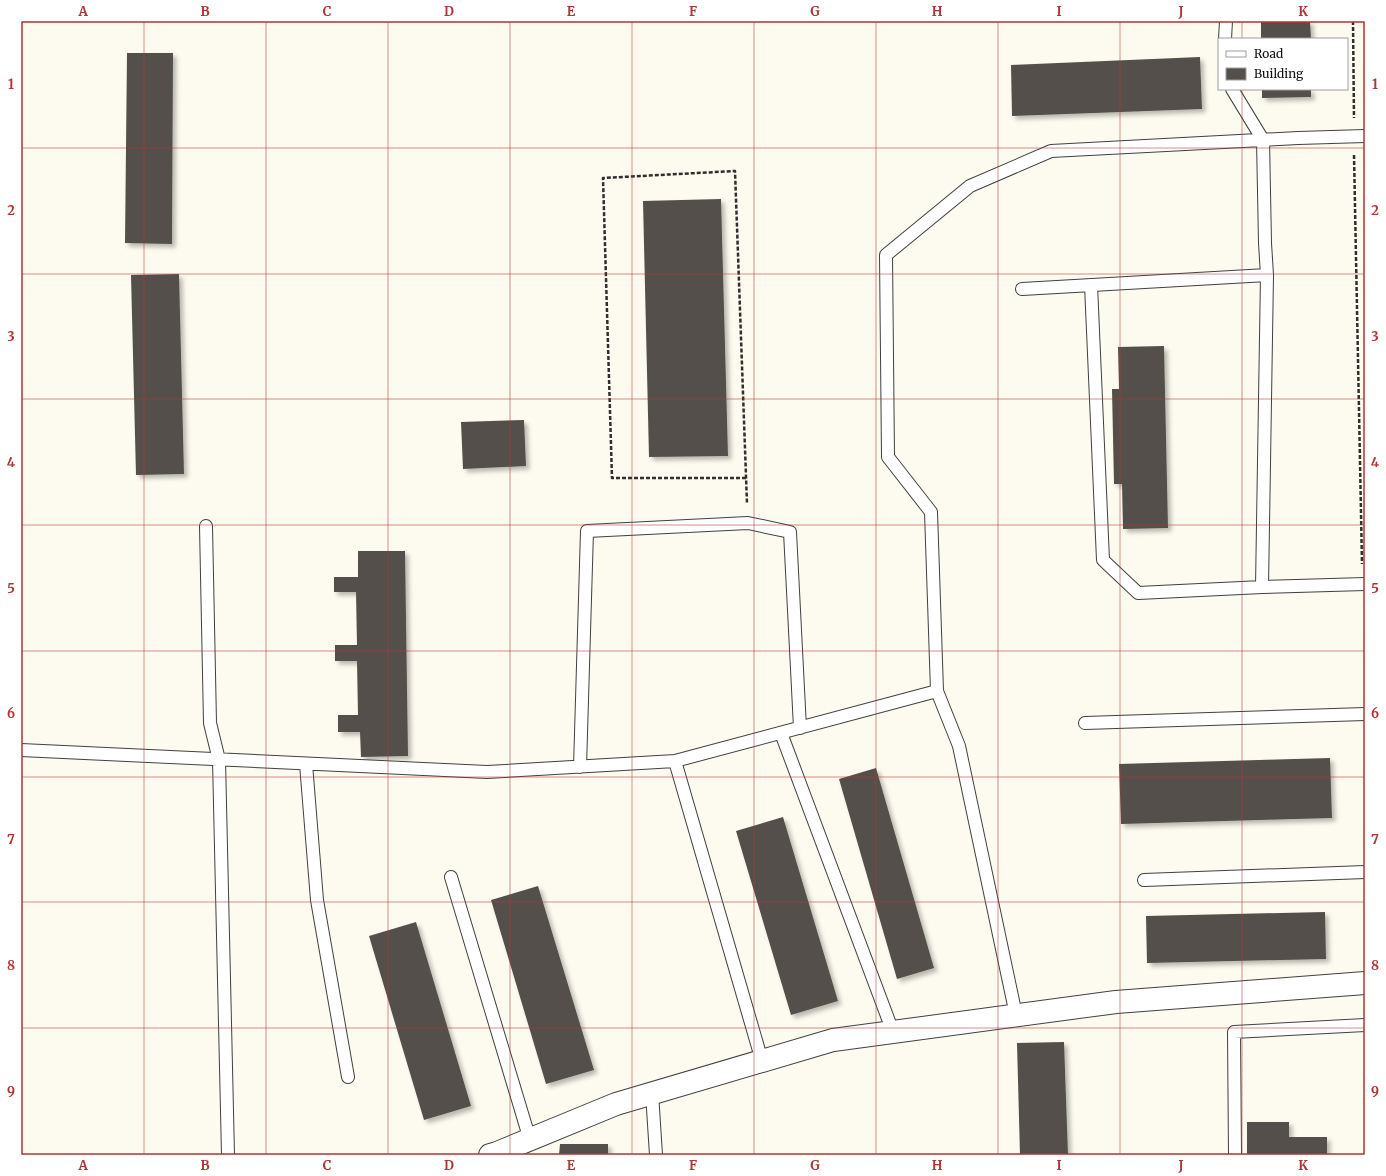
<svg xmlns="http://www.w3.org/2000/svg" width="1386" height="1176" font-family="Merriweather,serif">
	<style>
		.building { fill: #544f4b; filter: url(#shadow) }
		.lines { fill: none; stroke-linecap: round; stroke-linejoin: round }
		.service-casing { stroke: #404040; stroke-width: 14 }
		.minor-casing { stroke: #404040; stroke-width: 24 }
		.path { stroke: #2f2f2f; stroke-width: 2.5; stroke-dasharray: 4 2; stroke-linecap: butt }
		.service { stroke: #fff; stroke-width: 12 }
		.minor { stroke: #fff; stroke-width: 22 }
		.grid { fill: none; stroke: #ae3634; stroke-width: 1; stroke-opacity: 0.55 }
		.neatline { fill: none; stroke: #ae3634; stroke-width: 1.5 }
		.grid-label { font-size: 13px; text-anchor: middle; font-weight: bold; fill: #ae3634 }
	</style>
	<defs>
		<filter id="shadow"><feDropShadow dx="3.5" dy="3.5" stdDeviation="2" flood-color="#0004"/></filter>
	</defs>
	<rect width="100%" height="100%" fill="#fdfbef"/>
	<!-- building -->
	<path class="building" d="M1261,21h49l1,18h-50z
		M127,53h46l-1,191 -47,-1z
		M1200,57l2,52 -190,7 -1,-51z
		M1262,89h49v8l-49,1z
		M721,199l7,257 -79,1 -6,-256z
		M179,274l5,200 -48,1 -5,-200z
		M1164,346l4,182 -45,1 -1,-45h-8l-2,-95h7l-1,-42z
		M524,420l2,46 -63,3 -2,-47z
		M358,551h47l3,205 -47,1 -1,-25h-22v-17h20l-1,-54h-22v-16h22l-1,-53h-22v-15h24z
		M1330,758l2,60 -211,6 -2,-60z
		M876,768l58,200 -37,11 -58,-200z
		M783,817l55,184 -47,14 -55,-184z
		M538,886l56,184 -48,14 -55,-184z
		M1325,912l1,47 -179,4 -1,-47z
		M416,922l55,184 -47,14 -55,-184z
		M1064,1042l4,113h-48l-3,-112z
		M1247,1122h42v15h38v18h-80z
		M560,1144h48v11h-49z"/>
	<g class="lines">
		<!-- service casing -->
		<g class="service-casing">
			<path id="service" d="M1225,39l1,-18
				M1232,89l31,51 2,103 2,32 -5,312 103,-3
				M1091,285l12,275 35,33 124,-6
				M1022,289l245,-14
				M206,526l4,197 9,37 9,395
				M937,691l22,55 57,269
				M1085,723l280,-9
				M781,733l112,299
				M21,750l466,22 188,-11 262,-70 -6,-179 -43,-55 -2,-202 84,-69 81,-35 247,-13 67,-2
				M675,761l87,300
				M306,764l11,136 31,177
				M580,767l7,-236 161,-8 42,9 10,196
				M451,877l79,263
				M1144,880l221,-8
				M652,1093l4,62
				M1235,1155l-1,-123 131,-7"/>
		</g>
		<!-- minor casing -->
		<g class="minor-casing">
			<path id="minor" d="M490,1155l7,-2 119,-49 217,-64 283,-38 249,-19"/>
		</g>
		<!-- path -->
		<path class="path" d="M1353,21l1,97
			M1354,155l8,409
			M746,478h-134l-9,-300 132,-7 12,333"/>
		<!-- service -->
		<use href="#service" class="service"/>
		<!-- minor -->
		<use href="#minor" class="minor"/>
	</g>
	<!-- grid -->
	<path class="grid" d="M144,21v1134M266,21v1134M388,21v1134M510,21v1134M632,21v1134M754,21v1134M876,21v1134M998,21v1134M1120,21v1134M1242,21v18M1242,89v1066M21,148h1344M21,274h1344M21,399h1344M21,525h1344M21,651h1344M21,777h1344M21,902h1344M21,1028h1344"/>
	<!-- border -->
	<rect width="1386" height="1176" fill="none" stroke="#ffffff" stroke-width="44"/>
	<!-- legend -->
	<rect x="1218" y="38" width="130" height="52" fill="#ffffff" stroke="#9e9e9e"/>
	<rect x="1226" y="51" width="20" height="6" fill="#ffffff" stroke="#9e9e9e"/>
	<text x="1254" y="58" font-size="12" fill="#0d0d0d">Road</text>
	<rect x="1226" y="68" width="20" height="12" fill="#544f4b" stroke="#9e9e9e"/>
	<text x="1254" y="78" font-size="12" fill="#0d0d0d">Building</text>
	<rect x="22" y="22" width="1342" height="1132" class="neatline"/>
	<g class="grid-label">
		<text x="83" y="16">A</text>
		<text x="205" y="16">B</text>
		<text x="327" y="16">C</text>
		<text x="449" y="16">D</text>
		<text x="571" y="16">E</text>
		<text x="693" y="16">F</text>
		<text x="815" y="16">G</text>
		<text x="937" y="16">H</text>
		<text x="1059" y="16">I</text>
		<text x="1181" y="16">J</text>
		<text x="1303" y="16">K</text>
		<text x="11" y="89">1</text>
		<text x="1375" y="89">1</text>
		<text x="11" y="215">2</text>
		<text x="1375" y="215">2</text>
		<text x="11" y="341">3</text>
		<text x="1375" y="341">3</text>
		<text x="11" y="467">4</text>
		<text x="1375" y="467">4</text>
		<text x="11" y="593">5</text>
		<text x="1375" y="593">5</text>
		<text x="11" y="718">6</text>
		<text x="1375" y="718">6</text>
		<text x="11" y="844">7</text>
		<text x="1375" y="844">7</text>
		<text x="11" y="970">8</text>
		<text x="1375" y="970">8</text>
		<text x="11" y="1096">9</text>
		<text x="1375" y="1096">9</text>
		<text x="83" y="1170">A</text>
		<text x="205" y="1170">B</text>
		<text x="327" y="1170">C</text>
		<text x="449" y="1170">D</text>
		<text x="571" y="1170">E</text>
		<text x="693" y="1170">F</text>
		<text x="815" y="1170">G</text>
		<text x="937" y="1170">H</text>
		<text x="1059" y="1170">I</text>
		<text x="1181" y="1170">J</text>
		<text x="1303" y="1170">K</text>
	</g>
</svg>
